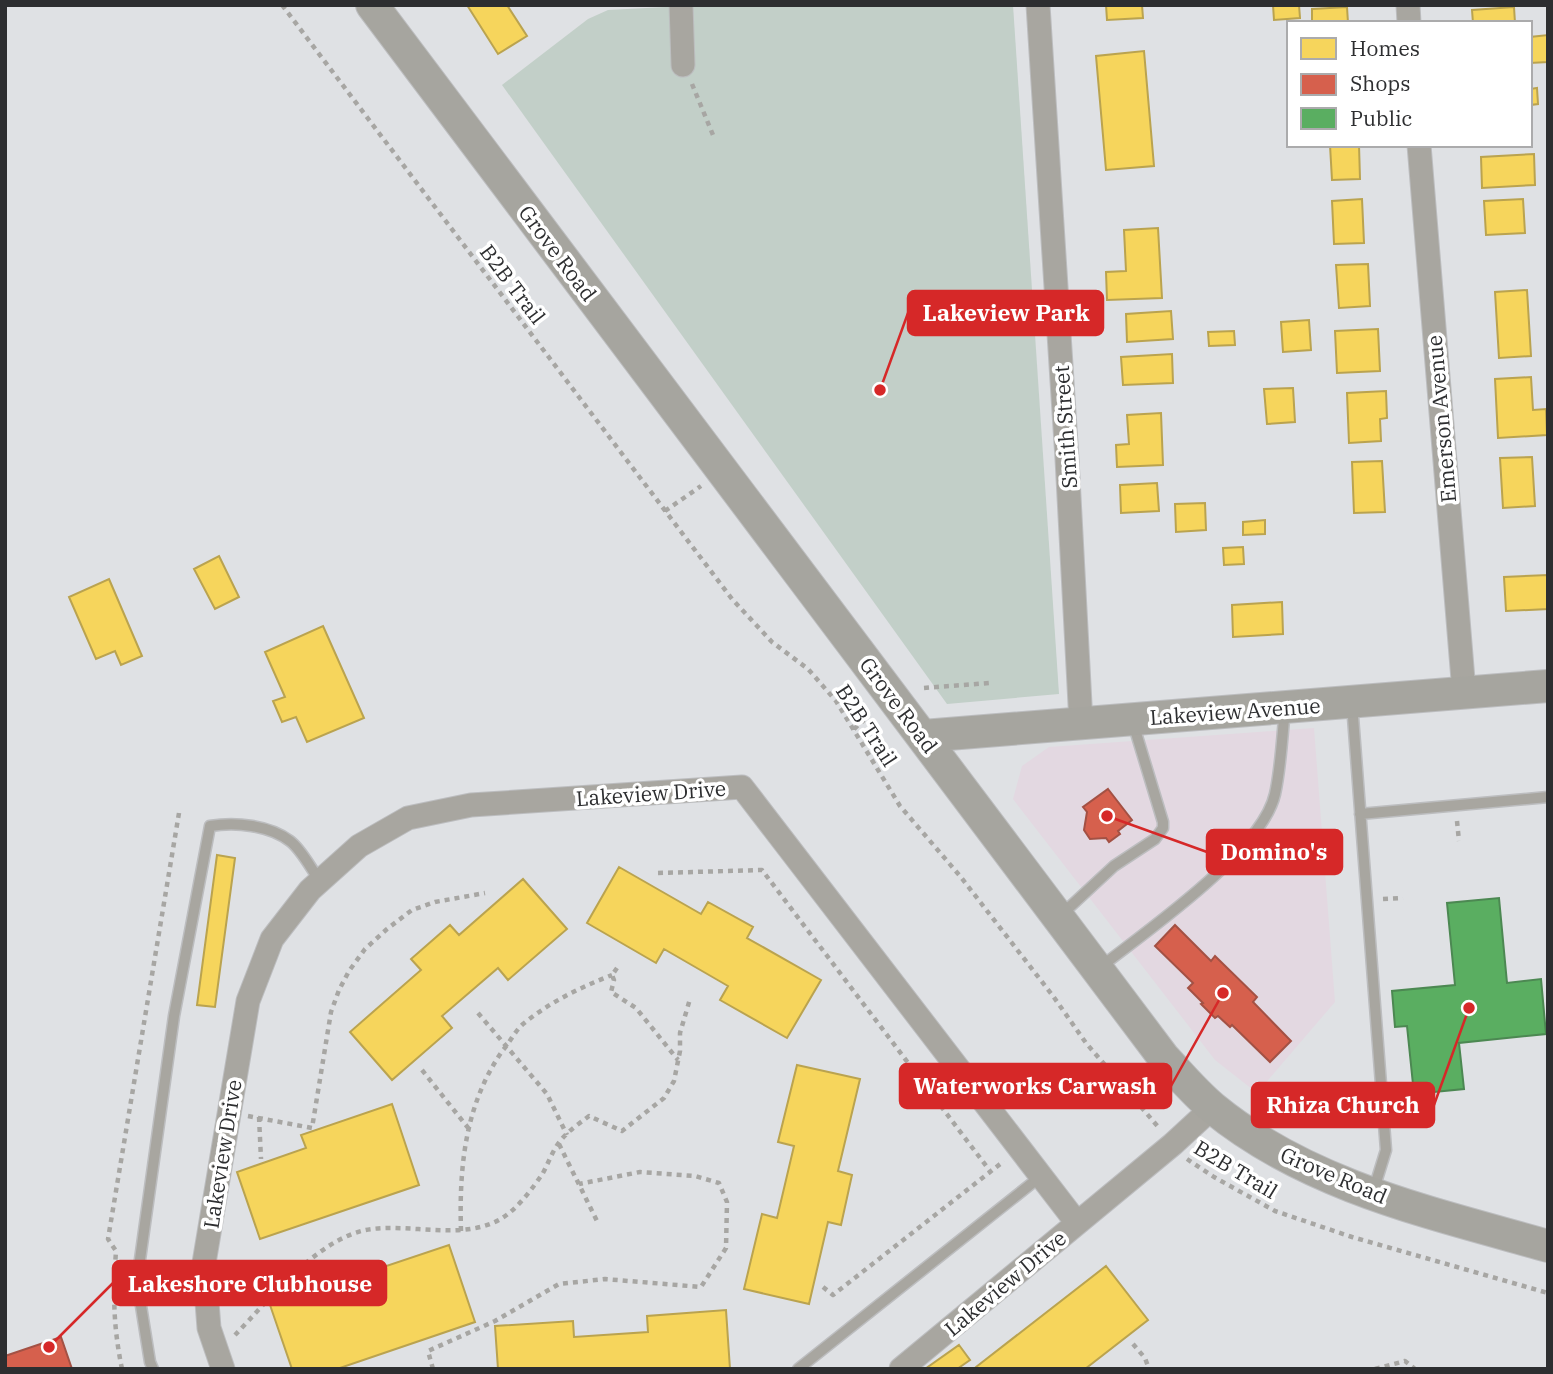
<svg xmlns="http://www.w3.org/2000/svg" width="1553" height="1374" font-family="'IBM Plex Serif',serif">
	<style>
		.commercial { fill: #e3d8e1 }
		.green { fill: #c2cfc8 }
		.homes { fill: #f6d55c; stroke: #baa34f; stroke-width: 2 }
		.shops { fill: #d6604d; stroke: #a35144; stroke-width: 2 }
		.public { fill: #5aae61; stroke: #4c8852; stroke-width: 2 }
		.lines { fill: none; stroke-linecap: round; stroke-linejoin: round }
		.lane-casing { stroke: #bcbdbf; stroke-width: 13 }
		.street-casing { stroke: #bcbdbf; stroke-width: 25 }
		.secondary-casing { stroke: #bcbdbf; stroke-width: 34 }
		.path { stroke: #a7a6a3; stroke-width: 4.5; stroke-dasharray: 5 5; stroke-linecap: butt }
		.lane { stroke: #a8a6a0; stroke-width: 10 }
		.street { stroke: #a8a6a0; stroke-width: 23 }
		.secondary { stroke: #a6a59f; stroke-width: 32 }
		.labels { text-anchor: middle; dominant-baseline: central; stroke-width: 7; stroke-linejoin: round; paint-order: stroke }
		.street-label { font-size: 21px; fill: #2d2e30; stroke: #fff }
		.leader { fill: none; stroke: #d62828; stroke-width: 2.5 }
		.callout-dot { fill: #d62828; stroke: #fff; stroke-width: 2.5 }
		.callout { fill: #d62828; stroke: #d62828; stroke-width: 2.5 }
		.callout-label { font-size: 23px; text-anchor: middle; font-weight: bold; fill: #fff }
	</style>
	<rect width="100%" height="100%" fill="#dfe1e4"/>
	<!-- commercial -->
	<path class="commercial" d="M1314,728l21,274 -78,91 -42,-33 -202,-261 9,-33 27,-19z"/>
	<!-- green -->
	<path class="green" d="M704,5h309l46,689 -112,10 -445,-619 86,-66 20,-9z"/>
	<!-- homes -->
	<path class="homes" d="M467,5h40l20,31 -29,18z
		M1106,5h36l1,13 -36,2z
		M1273,5h26l1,13 -26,2z
		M1347,7l1,16h-36v-14z
		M1514,7l1,16h-42l-1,-13z
		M1548,35v27l-18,1v-26z
		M1144,51l10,115 -48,4 -10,-114z
		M1537,88l1,16 -8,1v-16z
		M1330,145h29l1,34 -28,1z
		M1534,154l1,31 -53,3 -1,-31z
		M1362,199l2,44 -30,1 -2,-43z
		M1523,199l2,34 -39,2 -2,-34z
		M1158,228l4,70 -55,2 -1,-28 20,-1 -2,-41z
		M1368,264l2,42 -31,2 -3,-43z
		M1527,290l4,66 -32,2 -4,-66z
		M1171,311l2,28 -46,3 -1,-28z
		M1309,320l2,30 -28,2 -2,-30z
		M1378,329l2,42 -43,2 -2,-42z
		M1234,331l1,14 -26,1 -1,-14z
		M1172,354l1,29 -50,2 -2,-28z
		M1531,377l2,33 13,-1 1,26 -49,3 -3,-59z
		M1293,388l2,34 -28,2 -3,-35z
		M1386,391l1,27 -7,1 1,22 -32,2 -2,-50z
		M1161,413l2,52 -46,2 -1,-22 13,-1 -2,-29z
		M1532,457l3,49 -32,2 -3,-50z
		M1382,461l3,51 -31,1 -2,-51z
		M1157,483l2,28 -38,2 -1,-28z
		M1205,503l1,27 -30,2 -1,-28z
		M1265,520v14l-22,1v-13z
		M1243,547l1,17 -20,1 -1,-17z
		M219,556l20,41 -24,12 -21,-40z
		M1548,575v34l-42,2 -2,-34z
		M109,579l33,77 -21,9 -6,-14 -19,8 -27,-62z
		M1282,602l1,32 -50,3 -1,-32z
		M323,626l41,92 -57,24 -11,-25 -14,5 -9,-21 12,-4 -20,-45z
		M217,855l18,3 -20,149 -18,-2z
		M619,867l82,47 7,-12 45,25 -6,11 74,42 -34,58 -67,-38 8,-14 -64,-37 -8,14 -69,-40z
		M523,879l44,50 -59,51 -10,-12 -56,48 10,12 -60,52 -42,-48 71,-62 -10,-11 39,-34 9,10z
		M797,1065l63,14 -22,92 14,4 -11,50 -13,-3 -19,82 -65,-15 18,-75 15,4 17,-72 -16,-4z
		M392,1104l27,81 -159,54 -23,-67 69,-24 -5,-13z
		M449,1245l26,77 -138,47h-45l-22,-64z
		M1106,1266l42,54 -63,49h-108l-1,-2z
		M726,1310l4,59h-232l-3,-43 78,-5 1,16 74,-5 -1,-16z
		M959,1345l11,15 -13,9h-32z"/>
	<!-- shops -->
	<path class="shops" d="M1108,789l24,31 -14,11 2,3 -11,8 -3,-4 -16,1 -6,-9 3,-18 -4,-5z
		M1175,925l36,36 4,-5 42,41 -4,5 38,39 -21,21 -38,-37 -2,2 -12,-11 -3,2 -14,-14 2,-1 -15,-15 5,-5 -38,-37z
		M61,1337l11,32h-67v-13z"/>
	<!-- public -->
	<path class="public" d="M1499,898l8,85 34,-4 5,55 -87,9 5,46 -50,5 -7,-68 -12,1 -3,-36 63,-6 -8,-82z"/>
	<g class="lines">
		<!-- lane casing -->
		<g class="lane-casing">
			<path id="lane" d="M1352,704l34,446 -13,42
				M1360,814l188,-17
				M1060,916l54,-50 41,-27 8,-11v-6l-30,-99
				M1098,969c47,-37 164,-117 177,-175 6,-27 7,-57 10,-85
				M137,1281l68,-2
				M153,1369l-3,-7 -13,-81 37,-265 36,-190c26,-4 59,-1 80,15 12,9 21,28 30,40
				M798,1369l243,-193"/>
		</g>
		<!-- street casing -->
		<g class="street-casing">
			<path id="street" d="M681,5l2,60
				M1038,5l29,454 14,264
				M1408,5l1,18
				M1419,145l45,547
				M223,1369l-14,-41 -5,-65 44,-262 24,-62 38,-49 49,-44 49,-28 63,-13 271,-18 335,436
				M901,1369l272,-225 39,-36"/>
		</g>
		<!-- secondary casing -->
		<g class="secondary-casing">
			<path id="secondary" d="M372,5l792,1053c16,17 31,35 49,50 95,78 219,105 335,138
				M923,736l625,-50"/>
		</g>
		<!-- path -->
		<path class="path" d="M282,5l450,594 40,43 36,27 28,32 64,105 60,70 93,120 33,47 74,86
			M692,84l21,51
			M665,511l36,-25
			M924,688l65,-5
			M854,729l10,-9
			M1457,821l2,20
			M658,873l104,-3 228,301
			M1383,899l20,-1
			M617,968l-5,7 2,5 -3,12 25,16 42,52
			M478,1013l69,81 20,41
			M422,1070l47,59
			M248,1116l64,12 19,-116 8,-22 10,-19 16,-22 22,-20 25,-19 23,-8 50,-9
			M259,1117l2,42
			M559,1144l38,77
			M1187,1159l27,18 61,34 77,26 196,56
			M461,1231c-2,-64 4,-127 42,-181 7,-8 12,-19 20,-26 27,-22 56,-36 89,-49
			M823,1287l10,8 171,-134
			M235,1335c35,-36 85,-100 137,-106 42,-5 89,11 127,-9 18,-10 33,-31 44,-47 6,-11 10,-24 18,-33 7,-9 19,-17 28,-24l33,15 42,-33 10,-17 6,-30v-18l10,-34
			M1133,1344l12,14 4,11
			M122,1369c-9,-44 -9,-74 -6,-118l-8,-12 71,-426
			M433,1369l-5,-18 67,-30 64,-37 46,-5 96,8 25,-39 1,-46 -8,-19 -24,-7 -55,-4 -61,12
			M1375,1369l30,-8 10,8"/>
		<!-- lane -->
		<use href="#lane" class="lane"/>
		<!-- street -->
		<use href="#street" class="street"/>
		<!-- secondary -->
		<use href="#secondary" class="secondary"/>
	</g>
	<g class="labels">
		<!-- street labels -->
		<g class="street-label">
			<text transform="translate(558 253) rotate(53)">Grove Road</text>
			<text transform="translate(513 284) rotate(53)">B2B Trail</text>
			<text transform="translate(1441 419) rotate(-95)">Emerson Avenue</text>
			<text transform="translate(1065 427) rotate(-94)">Smith Street</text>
			<text transform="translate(899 705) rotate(53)">Grove Road</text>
			<text transform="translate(1235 711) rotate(-4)">Lakeview Avenue</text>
			<text transform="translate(867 725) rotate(57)">B2B Trail</text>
			<text transform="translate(651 793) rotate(-4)">Lakeview Drive</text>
			<text transform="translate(222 1154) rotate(-81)">Lakeview Drive</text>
			<text transform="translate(1236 1169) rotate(31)">B2B Trail</text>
			<text transform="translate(1334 1175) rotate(23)">Grove Road</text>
			<text transform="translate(1005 1283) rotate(-40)">Lakeview Drive</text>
		</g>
	</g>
	<!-- callouts -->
	<path class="leader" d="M880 390L908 313M1107 816L1207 852M1223 993L1171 1086M1469 1008L1434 1105M49 1347L113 1283"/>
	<g class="callout-dot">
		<circle cx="880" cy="390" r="7"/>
		<circle cx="1107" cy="816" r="7"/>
		<circle cx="1223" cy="993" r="7"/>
		<circle cx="1469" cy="1008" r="7"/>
		<circle cx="49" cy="1347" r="7"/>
	</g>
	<g class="callout">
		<rect x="908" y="291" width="195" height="44" rx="7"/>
		<rect x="1207" y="830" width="135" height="44" rx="7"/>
		<rect x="900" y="1064" width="271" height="44" rx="7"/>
		<rect x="1252" y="1083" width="182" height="44" rx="7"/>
		<rect x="113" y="1261" width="273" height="44" rx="7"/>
	</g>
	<g class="callout-label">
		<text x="1006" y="321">Lakeview Park</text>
		<text x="1274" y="860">Domino's</text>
		<text x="1035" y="1094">Waterworks Carwash</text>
		<text x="1343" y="1113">Rhiza Church</text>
		<text x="250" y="1292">Lakeshore Clubhouse</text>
	</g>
	<!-- border -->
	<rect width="1553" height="1374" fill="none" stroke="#2d2e30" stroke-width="14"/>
	<!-- legend -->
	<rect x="1287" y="21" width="245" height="126" fill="#ffffff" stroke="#ababac" stroke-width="2"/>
	<rect x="1301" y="38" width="35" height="21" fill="#f6d55c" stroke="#ababac" stroke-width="2"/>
	<text x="1350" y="56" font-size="21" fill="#2d2e30">Homes</text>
	<rect x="1301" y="74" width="35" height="21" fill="#d6604d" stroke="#ababac" stroke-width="2"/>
	<text x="1350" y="91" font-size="21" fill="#2d2e30">Shops</text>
	<rect x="1301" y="108" width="35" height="21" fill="#5aae61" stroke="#ababac" stroke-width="2"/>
	<text x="1350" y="126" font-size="21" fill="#2d2e30">Public</text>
</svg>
